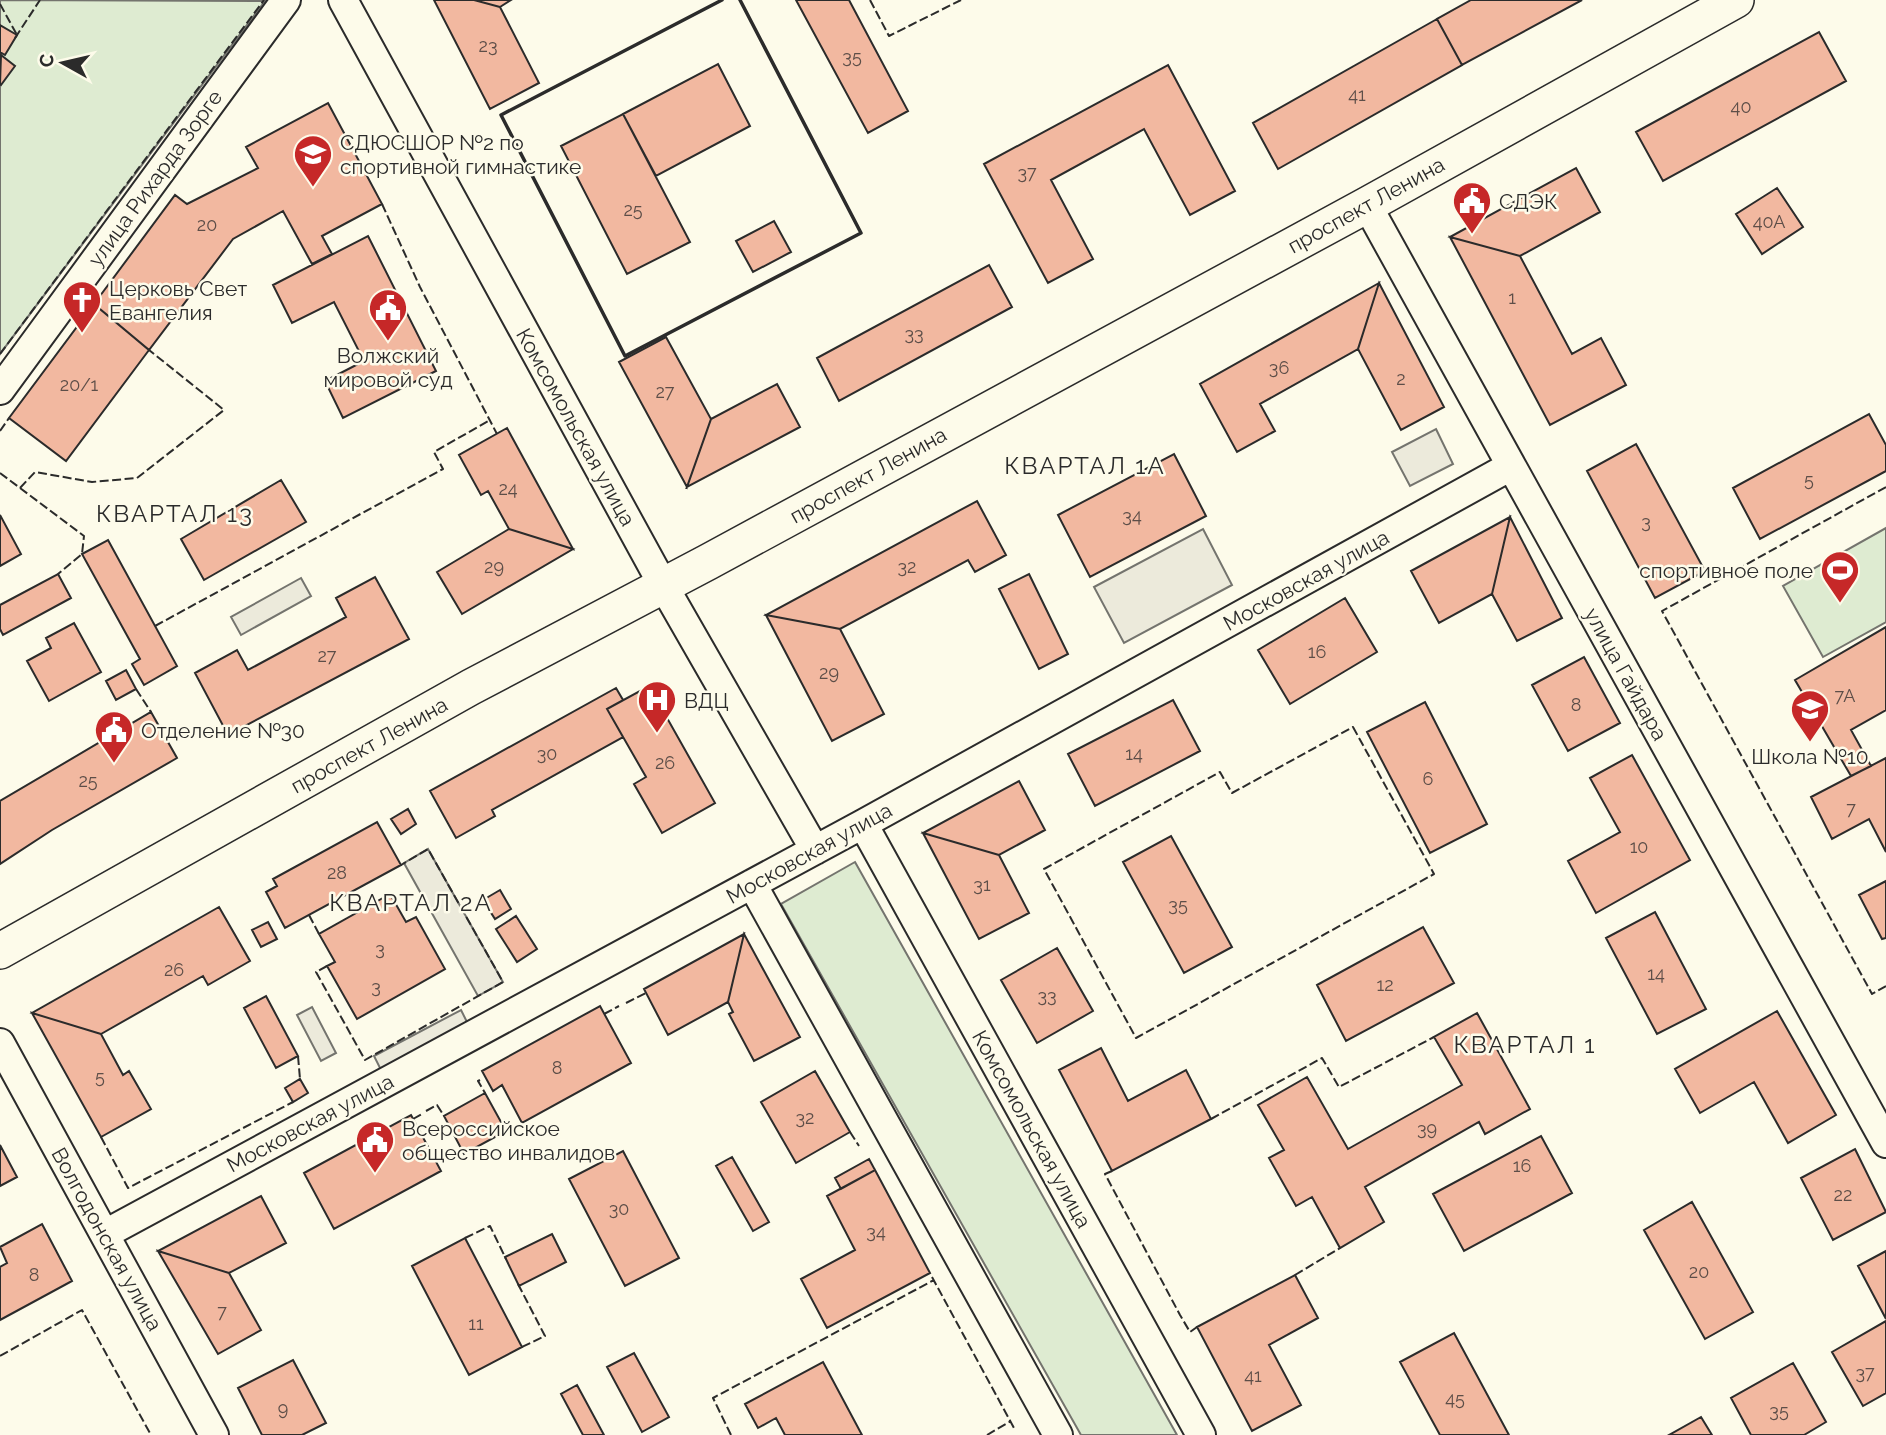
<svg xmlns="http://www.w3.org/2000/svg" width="1886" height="1435" font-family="Raleway,sans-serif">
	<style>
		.green { fill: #deebd1; stroke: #74746e; stroke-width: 2 }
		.parking { fill: #eceadb; stroke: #74746e; stroke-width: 2 }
		.building { fill: #f2b8a0; stroke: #2b2b2b; stroke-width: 2 }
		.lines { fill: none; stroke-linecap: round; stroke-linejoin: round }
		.minor-casing { stroke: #2b2b2b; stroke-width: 32 }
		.major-casing { stroke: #2b2b2b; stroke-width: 38 }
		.minor { stroke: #fdfbea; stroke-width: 28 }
		.major { stroke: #fdfbea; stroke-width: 35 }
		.fence { stroke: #2b2b2b; stroke-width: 2; stroke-dasharray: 9 3.5; stroke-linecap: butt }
		.wall { stroke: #2b2b2b; stroke-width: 3.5 }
		.labels { text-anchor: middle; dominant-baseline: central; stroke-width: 5; stroke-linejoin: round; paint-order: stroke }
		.number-label { font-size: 18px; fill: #5d4e48 }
		.poi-label { font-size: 21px; fill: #2b2b2b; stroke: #fdfbea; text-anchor: start }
		.street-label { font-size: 21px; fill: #2b2b2b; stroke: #fdfbea }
		.quarter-label { font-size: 24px; letter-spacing: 2px; fill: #2b2b2b; stroke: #fdfbea }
	</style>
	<rect width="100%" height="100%" fill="#fdfbea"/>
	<!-- green -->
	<path class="green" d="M0,0l265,1 -265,353z
		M1886,528v94l-63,35 -40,-71z
		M855,862l322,573h-96l-300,-531z"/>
	<!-- parking -->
	<path class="parking" d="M1436,429l17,35 -43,22 -18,-34z
		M1203,529l29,56 -108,58 -30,-56z
		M301,578l10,18 -70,39 -10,-18z
		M428,849l75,133 -25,14 -74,-133z
		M312,1007l24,46 -15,8 -24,-46z
		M461,1010l9,18 -87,46 -9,-18z"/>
	<!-- building -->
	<path class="building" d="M434,0h40l26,7 39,76 -49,26z
		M474,0h37l-11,7z
		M796,0h53l59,111 -40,22z
		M1471,0h111l-120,65 -25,-46z
		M1437,19l25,46 -184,104 -25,-46z
		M0,25l17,10 -12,20 -5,-3z
		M1819,32l27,49 -183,100 -27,-49z
		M1,55l14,11 -14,19 -1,-1z
		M718,64l32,62 -94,50 -33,-62z
		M1168,65l67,126 -45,24 -46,-86 -93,51 42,79 -45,24 -64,-119z
		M328,103l54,101 -60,32 10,18 -20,10 -29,-53 -50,28 -84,111 -55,-46 81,-109 12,9 71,-36 -12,-21z
		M623,114l67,128 -63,32 -66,-128z
		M1576,168l24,44 -80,44 -70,-19z
		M1777,188l26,39 -41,27 -26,-40z
		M774,221l17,31 -38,20 -17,-31z
		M368,236l68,135 -93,47 -18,-37 39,-20 -30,-59 -42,21 -19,-38z
		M1450,237l70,19 52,98 29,-16 25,47 -76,40z
		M989,265l23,42 -173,94 -22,-43z
		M1379,283l-21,66 -98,55 15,27 -38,21 -37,-68z
		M1379,283l65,124 -43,23 -43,-81z
		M94,304l55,46 -83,111 -57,-43z
		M666,337l45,82 -24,68 -68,-125z
		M777,384l23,43 -113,60 24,-68z
		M1869,414l17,31v26l-126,68 -27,-51z
		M507,428l66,121 -64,-20 -21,-38 -7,4 -22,-40z
		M1636,444l69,127 -50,27 -68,-127z
		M1174,454l32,62 -116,61 -32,-62z
		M281,480l25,42 -102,58 -23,-41z
		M977,501l29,54 -31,17 -7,-12 -128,69 -74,-14z
		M0,515l21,39 -21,12z
		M1510,517l-18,77 -53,29 -28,-52z
		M1510,517l52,101 -45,23 -25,-47z
		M509,529l64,20 -111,65 -25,-42z
		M108,540l69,126 -33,19 -12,-21 8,-5 -58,-105z
		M58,574l13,24 -68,37 -3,-6v-24z
		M1029,574l39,80 -29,15 -40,-80z
		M375,577l34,62 -181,96 -33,-62 42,-23 11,20 98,-53 -10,-19z
		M1345,598l32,54 -87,52 -32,-54z
		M766,615l74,14 44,85 -52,27z
		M74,623l27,49 -52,29 -22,-40 24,-13 -5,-10z
		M1886,627v83l-35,20 20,36 -20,10 -56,-96z
		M1584,657l36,66 -52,28 -36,-66z
		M126,670l10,19 -20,11 -10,-19z
		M649,686l66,117 -53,30 -28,-49 12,-7 -39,-68z
		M616,688l7,12 -16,9 16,28 -131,73 3,6 -39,22 -26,-47z
		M1173,700l27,51 -105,55 -27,-52z
		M1425,702l62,122 -57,29 -63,-121z
		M151,712l26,46 -125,72 -52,34v-63z
		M1632,755l58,105 -94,53 -28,-52 52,-29 -30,-54z
		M1886,758v94l-17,-33 -37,20 -21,-42z
		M1019,781l26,49 -46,25 -76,-22z
		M408,809l8,15 -15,10 -10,-15z
		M377,822l24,43 -116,63 -19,-36 11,-6 -4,-7z
		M923,833l76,22 30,58 -50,26z
		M1171,836l61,111 -48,26 -61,-111z
		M1886,881v57l-4,1 -23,-44z
		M500,890l11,19 -16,10 -12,-19z
		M390,894l16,28 10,-5 29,52 -88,50 -30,-53 8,-4 -16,-28z
		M219,907l31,54 -42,24 -5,-9 -102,58 -69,-21z
		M1655,912l51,97 -49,25 -51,-96z
		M516,916l21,33 -20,13 -21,-33z
		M268,922l9,17 -16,8 -9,-17z
		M1423,927l31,56 -108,58 -29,-56z
		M744,934l-16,68 -60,33 -24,-46z
		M744,934l56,103 -46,24 -25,-47 4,-2 -5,-10z
		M1057,948l36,63 -56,32 -36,-63z
		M266,996l32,60 -22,12 -32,-60z
		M600,1006l31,57 -109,60 -20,-38 -9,6 -11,-20z
		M1777,1011l59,104 -48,28 -34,-61 -54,31 -25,-44z
		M32,1013l69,21 22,41 6,-4 22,38 -50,28z
		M1477,1013l53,96 -45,25 -6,-12 -114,65 19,35 -44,26 -28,-51 -16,9 -27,-48 15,-8 -26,-45 49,-28 41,72 114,-64 -28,-48z
		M1101,1048l27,53 58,-31 25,49 -99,52 -53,-101z
		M815,1071l35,61 -54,31 -35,-61z
		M300,1079l8,14 -15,9 -8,-14z
		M485,1093l21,38 -42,23 -20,-38z
		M411,1115l30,56 -107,58 -30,-56z
		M1541,1136l31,57 -108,58 -31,-57z
		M0,1145l17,32 -17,9z
		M1855,1149l31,63 -53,28 -32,-62z
		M623,1151l56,107 -54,28 -56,-107z
		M732,1157l37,65 -16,9 -37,-65z
		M869,1159l6,11 -34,19 -6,-11z
		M875,1170l55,103 -103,55 -26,-49 54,-29 -28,-54z
		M261,1196l25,47 -57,30 -71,-22z
		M1692,1202l61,110 -48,27 -61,-109z
		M42,1224l30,57 -72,39v-53l7,-4 -7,-16z
		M552,1234l14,28 -47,24 -14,-29z
		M465,1238l57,109 -53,28 -57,-109z
		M158,1251l71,22 32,57 -43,24z
		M1886,1251v68l-28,-53z
		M1295,1275l23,43 -49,27 32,60 -49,26 -55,-104z
		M1886,1321v72l-23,13 -31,-54z
		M1454,1333l55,102h-69l-40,-73z
		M634,1353l35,64 -27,15 -35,-65z
		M293,1360l33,63 -24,12h-40l-24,-47z
		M823,1362l39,73h-77l-9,-17 -18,10 -13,-24z
		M1793,1363l33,59 -22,13h-53l-20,-37z
		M577,1385l27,50h-21l-22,-41z
		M1701,1417l11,18h-43z"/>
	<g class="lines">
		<!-- minor casing -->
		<g class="minor-casing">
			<path id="minor" d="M343,0l320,585 152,265
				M1367,205l519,938
				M0,390l286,-390
				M863,824l338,611
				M752,884l306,551
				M0,1043l214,392
				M105,1234l758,-410 648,-358"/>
		</g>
		<!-- major casing -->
		<g class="major-casing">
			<path id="major" d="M0,951l471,-264 237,-125 659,-357 369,-205"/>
		</g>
		<!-- minor -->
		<use href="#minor" class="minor"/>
		<!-- major -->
		<use href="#major" class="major"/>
		<!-- fence -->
		<path class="fence" d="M870,0l19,36 72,-36
			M0,4l17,31
			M15,38l25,-38
			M382,204l38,83 77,147
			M0,354l264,-354
			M0,431l9,-13
			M0,473l20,15 15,-16 57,10 45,-4 87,-68 -75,-60
			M1886,487l-224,124 210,383 14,-8
			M20,488l64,48 -2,18 -24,20
			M155,626l288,-157 -9,-17 56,-32
			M136,689l15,23
			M1353,727l81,147 -298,164 -92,-169 176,-97 12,21z
			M309,915l10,19
			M327,966l-11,6 49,88 138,-78 -75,-133 -27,16
			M626,1003l20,-10
			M604,1014l15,-8
			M298,1056l2,23
			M480,1080l-2,1 7,12
			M426,1111l11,-6 7,11
			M413,1119l9,-5
			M1211,1119l111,-61 17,29 95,-50
			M850,1132l9,14
			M101,1137l27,51 165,-86
			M1112,1171l-7,3 75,141 10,17 7,-5
			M465,1238l25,-12 16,33
			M1295,1275l45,-27
			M932,1277l82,151
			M518,1284l27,52 -23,11
			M0,1356l82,-46 69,125
			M731,1435l-18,-37 221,-118
			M987,1435l24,-14"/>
		<!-- wall -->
		<path class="wall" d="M722,0l-221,115 124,241 236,-123 -121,-233"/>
	</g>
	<!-- icons -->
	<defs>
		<g id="school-pin" transform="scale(2.0125)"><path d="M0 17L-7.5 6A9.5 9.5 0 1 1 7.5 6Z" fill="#c62828" stroke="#fdfbea"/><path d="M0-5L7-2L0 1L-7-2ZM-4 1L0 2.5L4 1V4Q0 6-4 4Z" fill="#fff"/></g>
		<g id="civic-pin" transform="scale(2.0125)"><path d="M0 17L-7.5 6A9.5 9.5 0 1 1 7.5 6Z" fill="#c62828" stroke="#fdfbea"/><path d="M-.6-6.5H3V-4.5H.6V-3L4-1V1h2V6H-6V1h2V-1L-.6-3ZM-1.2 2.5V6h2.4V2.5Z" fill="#fff"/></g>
		<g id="church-pin" transform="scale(2.0125)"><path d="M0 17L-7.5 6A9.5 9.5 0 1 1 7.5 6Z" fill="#c62828" stroke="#fdfbea"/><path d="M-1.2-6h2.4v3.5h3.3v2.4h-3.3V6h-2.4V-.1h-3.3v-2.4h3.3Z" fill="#fff"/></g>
		<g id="stadium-pin" transform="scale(2.0125)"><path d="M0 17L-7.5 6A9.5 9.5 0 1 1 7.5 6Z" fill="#c62828" stroke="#fdfbea"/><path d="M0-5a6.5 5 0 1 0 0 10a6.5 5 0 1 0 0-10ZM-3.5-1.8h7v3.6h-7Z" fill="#fff"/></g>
		<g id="hospital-pin" transform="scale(2.0125)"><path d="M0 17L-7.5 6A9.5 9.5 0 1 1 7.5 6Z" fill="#c62828" stroke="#fdfbea"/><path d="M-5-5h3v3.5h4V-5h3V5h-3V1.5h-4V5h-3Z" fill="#fff"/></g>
	</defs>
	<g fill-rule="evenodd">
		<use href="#school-pin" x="313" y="154"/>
		<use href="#civic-pin" x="1472" y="201"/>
		<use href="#church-pin" x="82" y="300"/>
		<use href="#civic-pin" x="388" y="308"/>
		<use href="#stadium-pin" x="1840" y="570"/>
		<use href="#hospital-pin" x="657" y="700"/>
		<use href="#school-pin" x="1810" y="709"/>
		<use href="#civic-pin" x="114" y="730"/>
		<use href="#civic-pin" x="375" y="1140"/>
	</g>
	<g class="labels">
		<!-- number labels -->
		<g class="number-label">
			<text x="488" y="45">23</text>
			<text x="852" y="56">35</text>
			<text x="1357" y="94">41</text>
			<text x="1741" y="106">40</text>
			<text x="1027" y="172">37</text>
			<text x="633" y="209">25</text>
			<text x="1769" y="221">40А</text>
			<text x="207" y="224">20</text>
			<text x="1512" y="297">1</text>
			<text x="914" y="333">33</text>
			<text x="1279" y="367">36</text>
			<text x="1401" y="378">2</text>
			<text x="79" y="384">20/1</text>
			<text x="665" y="391">27</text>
			<text x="1809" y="479">5</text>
			<text x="508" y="488">24</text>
			<text x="1132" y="515">34</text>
			<text x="1646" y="521">3</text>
			<text x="494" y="566">29</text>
			<text x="907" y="566">32</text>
			<text x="1317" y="651">16</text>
			<text x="327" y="655">27</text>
			<text x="829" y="672">29</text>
			<text x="1845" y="695">7А</text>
			<text x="1576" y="704">8</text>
			<text x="547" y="753">30</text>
			<text x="1134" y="753">14</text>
			<text x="665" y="762">26</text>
			<text x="1428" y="778">6</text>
			<text x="88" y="780">25</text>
			<text x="1851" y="808">7</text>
			<text x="1639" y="846">10</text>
			<text x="337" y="872">28</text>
			<text x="982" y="884">31</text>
			<text x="1178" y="904">35</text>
			<text x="380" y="948">3</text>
			<text x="174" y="969">26</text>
			<text x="1656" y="973">14</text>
			<text x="1385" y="984">12</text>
			<text x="376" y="986">3</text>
			<text x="1047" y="995">33</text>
			<text x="557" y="1067">8</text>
			<text x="100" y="1076">5</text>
			<text x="805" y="1117">32</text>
			<text x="1427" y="1128">39</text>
			<text x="1522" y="1165">16</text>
			<text x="1843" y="1194">22</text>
			<text x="619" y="1208">30</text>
			<text x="876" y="1231">34</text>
			<text x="1699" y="1271">20</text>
			<text x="34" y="1274">8</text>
			<text x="222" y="1311">7</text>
			<text x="476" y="1323">11</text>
			<text x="1865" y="1372">37</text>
			<text x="1253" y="1375">41</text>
			<text x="1455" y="1398">45</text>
			<text x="283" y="1408">9</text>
			<text x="1779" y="1410">35</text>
		</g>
		<!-- poi labels -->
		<g class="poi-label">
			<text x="340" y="142">СДЮСШОР №2 по<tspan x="340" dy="24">спортивной гимнастике</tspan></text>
			<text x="1499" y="201">СДЭК</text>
			<text x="109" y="288">Церковь Свет<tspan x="109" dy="24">Евангелия</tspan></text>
			<text x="388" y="355" text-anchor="middle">Волжский<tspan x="388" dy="24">мировой суд</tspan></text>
			<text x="1813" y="570" text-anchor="end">спортивное поле</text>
			<text x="684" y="700">ВДЦ</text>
			<text x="141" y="730">Отделение №30</text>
			<text x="1810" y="756" text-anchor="middle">Школа №10</text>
			<text x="402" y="1128">Всероссийское<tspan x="402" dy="24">общество инвалидов</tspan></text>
		</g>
		<!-- street labels -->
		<g class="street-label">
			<text transform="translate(155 178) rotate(-54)">улица Рихарда Зорге</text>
			<text transform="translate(1366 205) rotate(-29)">проспект Ленина</text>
			<text transform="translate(576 427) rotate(61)">Комсомольская улица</text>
			<text transform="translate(868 475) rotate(-29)">проспект Ленина</text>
			<text transform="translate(1306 580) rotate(-29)">Московская улица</text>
			<text transform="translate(1626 674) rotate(61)">улица Гайдара</text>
			<text transform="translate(369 745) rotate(-29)">проспект Ленина</text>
			<text transform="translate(809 853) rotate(-29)">Московская улица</text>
			<text transform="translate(310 1123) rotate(-28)">Московская улица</text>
			<text transform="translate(1032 1129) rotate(61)">Комсомольская улица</text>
			<text transform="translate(107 1239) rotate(61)">Волгодонская улица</text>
		</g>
		<!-- quarter labels -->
		<g class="quarter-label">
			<text x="1085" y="465">КВАРТАЛ 1А</text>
			<text x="175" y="513">КВАРТАЛ 13</text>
			<text x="411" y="902">КВАРТАЛ 2А</text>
			<text x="1525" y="1044">КВАРТАЛ 1</text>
		</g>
	</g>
	<!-- north arrow -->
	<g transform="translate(63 63) rotate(278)" stroke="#fdfbea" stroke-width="5" paint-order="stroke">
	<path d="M0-5L12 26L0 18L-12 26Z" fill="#2b2b2b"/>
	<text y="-10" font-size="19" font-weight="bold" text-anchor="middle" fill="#2b2b2b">С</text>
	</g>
</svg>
